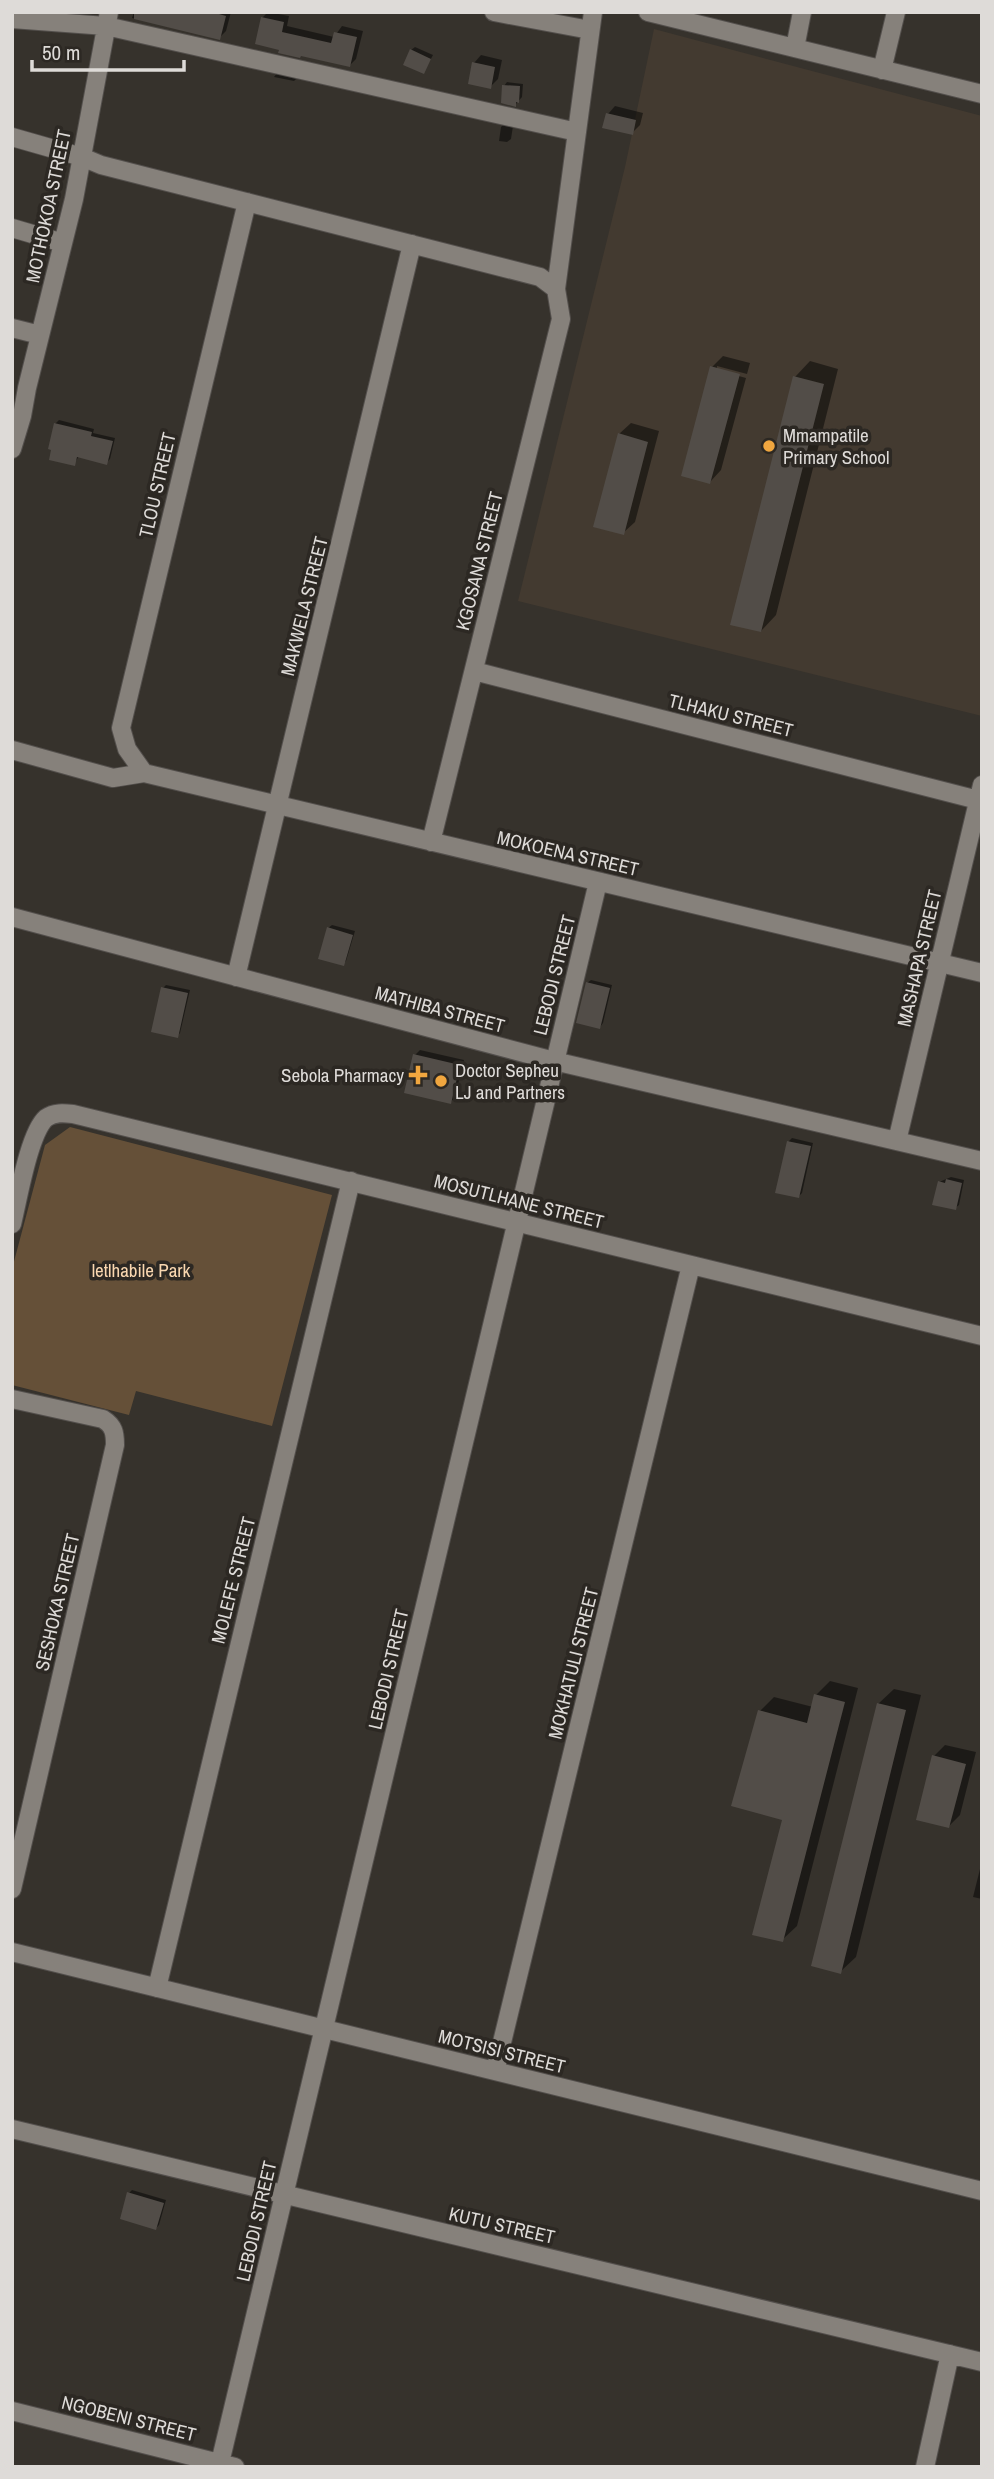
<svg xmlns="http://www.w3.org/2000/svg" width="994" height="2479" font-family="'Archivo Narrow',sans-serif">
	<style>
		.built { fill: #433a30 }
		.green { fill: #655038 }
		.shadow { fill: #0007 }
		.building { fill: #524d48 }
		.lines { fill: none; stroke-linecap: round; stroke-linejoin: round }
		.street-casing { stroke: #534f4c; stroke-width: 20 }
		.street { stroke: #86817b; stroke-width: 18 }
		.poi-dot { fill: #f0a63f; stroke: #2c2823; stroke-width: 2.5 }
		.labels { text-anchor: middle; dominant-baseline: central; stroke-width: 7; stroke-linejoin: round; paint-order: stroke }
		.street-label { font-size: 19px; fill: #dedbd8; stroke: #2c2823 }
		.poi-label { font-size: 19px; fill: #dedbd8; stroke: #2c2823; text-anchor: start }
		.park-label { font-size: 19px; fill: #f9d7b0; stroke: #2c2823 }
	</style>
	<rect width="100%" height="100%" fill="#36322c"/>
	<!-- built -->
	<path class="built" d="M654,29l328,87v600l-464,-115 107,-434z"/>
	<!-- green -->
	<path class="green" d="M70,1127l262,68 -60,231 -136,-35 -7,24 -117,-30v-116l33,-124z"/>
	<!-- shadow -->
	<path class="shadow" d="M134,12h97l-5,19 -7,7 -87,-20z
		M268,12l21,4 -2,10 47,11 8,-11 21,5 -7,28 -6,6 -48,-11 -40,-36z
		M415,47l18,8 -9,17 -13,-22z
		M481,55l21,5 -4,19 -8,8 -16,-24z
		M277,73l21,4 -4,4 -20,-4z
		M507,82l16,2 -1,13 -7,8 -11,-19z
		M615,106l28,7 -3,12 -8,8 -24,-19z
		M504,124l9,2 -2,13 -4,3 -8,-1 2,-14z
		M723,356l27,7 -3,11 -30,-8v4l29,8 -25,92 -11,12 2,-115z
		M810,361l28,8 -62,246 -15,16 34,-254z
		M59,420l35,9 -1,4 22,5 -5,21 -4,4 -27,-7 -5,8 -19,-40z
		M631,423l28,8 -24,91 -12,11 -4,-99z
		M332,925l23,6 -9,30 -3,3 -15,-36z
		M591,980l21,5 -9,38 -3,4 -13,-44z
		M166,985l24,5 -10,43 -3,3 -14,-48z
		M420,1050l44,10 -9,37 -4,5 -36,-47z
		M792,1138l21,5 -11,50 -3,3 -21,-4 11,-51z
		M951,1177l13,3 -5,25 -4,3 -16,-26z
		M830,1681l28,7 -61,238 -15,14 2,-121 -24,-108 14,-14 39,10 3,-12z
		M894,1689l27,6 -65,262 -16,15 38,-268z
		M945,1745l31,7 -16,63 -11,11 -15,-70z
		M982,1861v38l-9,-2z
		M132,2190l34,10 -7,25 -3,3 -27,-35z"/>
	<!-- building -->
	<path class="building" d="M134,12h78l14,4 -6,24 -86,-21z
		M261,17l23,5 -2,10 49,11 3,-11 23,5 -7,30 -49,-11 -1,2 -22,-5 1,-3 -24,-6z
		M410,49l21,10 -7,15 -21,-9z
		M472,62l23,5 -4,22 -23,-5z
		M502,85l18,1 -1,17 -3,-1v5l-15,-4z
		M606,113l30,7 -3,15 -31,-7z
		M710,366l30,8 -30,110 -29,-8z
		M793,376l31,8 -63,248 -31,-7z
		M54,423l38,9 -1,4 22,5 -6,24 -30,-8 -2,9 -26,-6 2,-10 -3,-1z
		M618,433l30,9 -24,93 -31,-8z
		M327,927l26,8 -9,31 -26,-7z
		M586,982l24,6 -10,41 -24,-6z
		M161,987l27,6 -10,45 -27,-6z
		M413,1054l47,11 -9,39 -47,-11z
		M787,1141l24,5 -12,52 -24,-5z
		M946,1179l16,4 -6,27 -24,-5 6,-24 7,2z
		M814,1694l31,8 -62,240 -31,-7 30,-115 -51,-14 27,-96 49,13z
		M877,1703l29,7 -65,264 -30,-8z
		M932,1755l34,9 -17,64 -33,-8z
		M127,2192l37,11 -8,27 -36,-11z"/>
	<g class="lines">
		<!-- street casing -->
		<g class="street-casing">
			<path id="street" d="M494,12l96,18
				M648,12l334,82
				M12,19l94,7 471,106
				M795,48l7,-36
				M882,70l14,-58
				M12,137l70,20 19,8 439,112 16,12
				M12,228l51,15
				M12,328l28,7
				M12,449l10,-33 5,-28 47,-189 35,-187
				M474,671l504,129
				M12,750l101,28 31,-5 838,200
				M144,773l-17,-24 -6,-21 126,-526
				M431,842l130,-523 -5,-30 37,-277
				M12,917l542,144 428,100
				M236,977l176,-733
				M897,1141l85,-356
				M12,1224c6,-24 17,-91 34,-106 8,-6 18,-5 27,-4l909,222
				M12,1399l91,20c11,7 12,14 12,26l-103,444
				M12,1952l970,239
				M157,1988l194,-807
				M495,2071l196,-806
				M12,2129l970,233
				M12,2411l223,56
				M219,2467l379,-1585
				M925,2467l25,-113"/>
		</g>
		<!-- street -->
		<use href="#street" class="street"/>
	</g>
	<!-- markers -->
	<g class="poi-dot">
		<circle cx="769" cy="446" r="7"/>
		<path d="M414.5 1064.5h7v7h7v7h-7v7h-7v-7h-7v-7h7z"/>
		<circle cx="441" cy="1081" r="7"/>
	</g>
	<g class="labels">
		<!-- street labels -->
		<g class="street-label">
			<text transform="translate(48 206) rotate(-78)">MOTHOKOA STREET</text>
			<text transform="translate(157 485) rotate(-77)">TLOU STREET</text>
			<text transform="translate(479 561) rotate(-76)">KGOSANA STREET</text>
			<text transform="translate(304 606) rotate(-76)">MAKWELA STREET</text>
			<text transform="translate(731 715) rotate(14)">TLHAKU STREET</text>
			<text transform="translate(568 853) rotate(13)">MOKOENA STREET</text>
			<text transform="translate(919 958) rotate(-77)">MASHAPA STREET</text>
			<text transform="translate(554 975) rotate(-76)">LEBODI STREET</text>
			<text transform="translate(440 1009) rotate(15)">MATHIBA STREET</text>
			<text transform="translate(519 1201) rotate(14)">MOSUTLHANE STREET</text>
			<text transform="translate(233 1580) rotate(-76)">MOLEFE STREET</text>
			<text transform="translate(57 1602) rotate(-77)">SESHOKA STREET</text>
			<text transform="translate(573 1663) rotate(-76)">MOKHATULI STREET</text>
			<text transform="translate(388 1669) rotate(-77)">LEBODI STREET</text>
			<text transform="translate(502 2051) rotate(14)">MOTSISI STREET</text>
			<text transform="translate(256 2221) rotate(-77)">LEBODI STREET</text>
			<text transform="translate(502 2225) rotate(13)">KUTU STREET</text>
			<text transform="translate(129 2418) rotate(14)">NGOBENI STREET</text>
		</g>
		<!-- poi labels -->
		<g class="poi-label">
			<text x="783" y="435">Mmampatile<tspan x="783" dy="22">Primary School</tspan></text>
			<text x="455" y="1070">Doctor Sepheu<tspan x="455" dy="22">LJ and Partners</tspan></text>
			<text x="404" y="1075" text-anchor="end">Sebola Pharmacy</text>
		</g>
		<!-- park labels -->
		<g class="park-label">
			<text x="141" y="1270">letlhabile Park</text>
		</g>
	</g>
	<!-- border -->
	<rect width="994" height="2479" fill="none" stroke="#dedbd8" stroke-width="28"/>
	<!-- scale -->
	<path d="M32 60v10h152v-10" fill="none" stroke="#dedbd8" stroke-width="3.5"/>
	<text x="42" y="60" font-size="21" fill="#dedbd8" stroke="#2c2823" stroke-width="5" paint-order="stroke">50 m</text>
</svg>
